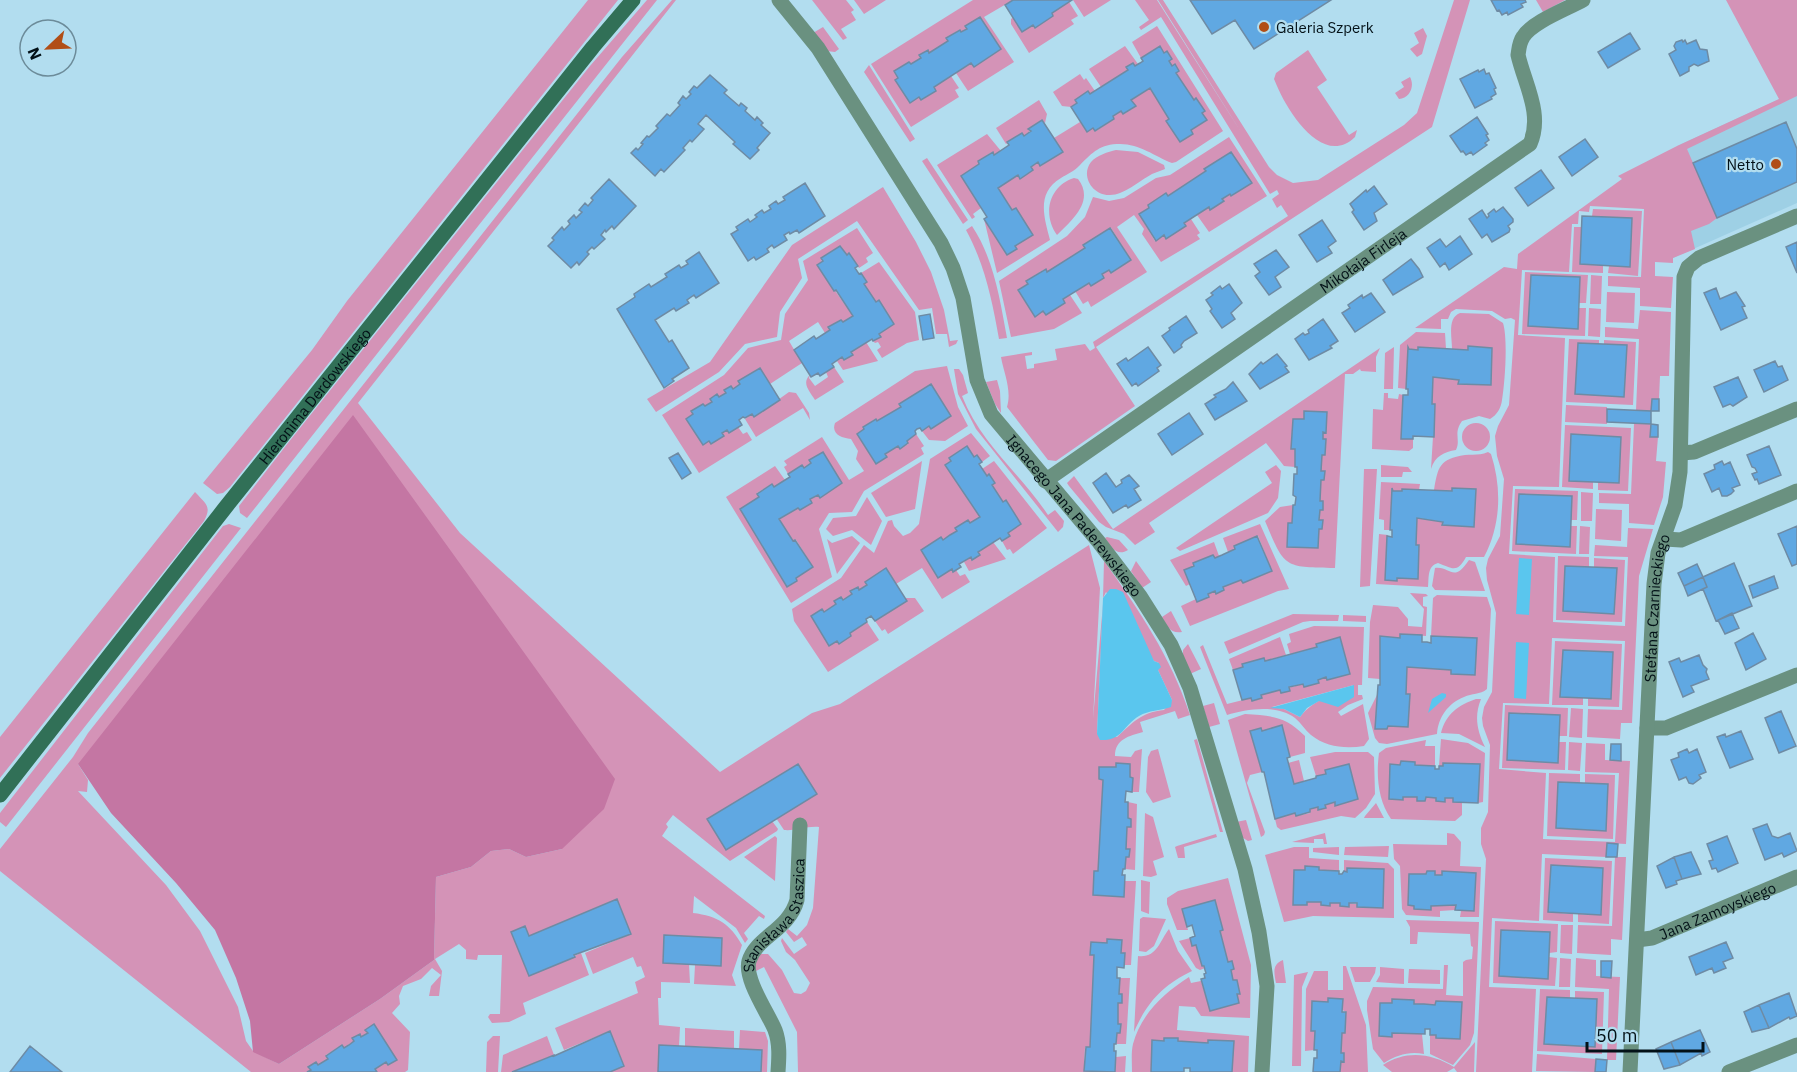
<svg xmlns="http://www.w3.org/2000/svg" width="1797" height="1072" font-family="'IBM Plex Sans',sans-serif">
	<style>
		.built { fill: #9ed0e5 }
		.green { fill: #d493b7; fill-rule: evenodd }
		.forest { fill: #c476a3 }
		.water { fill: #5ac6ee }
		.building { fill: #60a8e2; stroke: #6e8ba4; stroke-width: 1.5 }
		.lines { fill: none; stroke-linecap: round; stroke-linejoin: round }
		.minor { stroke: #6a9180; stroke-width: 15 }
		.secondary { stroke: #317057; stroke-width: 15 }
		.poi-dot { fill: #b14e16; stroke: #b2ddef; stroke-width: 2 }
		.labels { text-anchor: middle; dominant-baseline: central; stroke-width: 4.5; stroke-linejoin: round; paint-order: stroke }
		.poi-label { font-size: 15px; fill: #031117; stroke: #b2ddef; text-anchor: start }
		.street-label { font-size: 15px; fill: #031117; stroke: #b2ddef }
	</style>
	<rect width="100%" height="100%" fill="#b2ddef"/>
	<!-- built -->
	<path class="built" d="M1797,91v112l-124,55 4,-112z"/>
	<!-- green -->
	<path class="green" d="M588,0h30l-388,487 -7,6 -6,1 -14,-11 109,-133 35,-49z
		M647,0h10l-410,518 -7,-5 -1,-7 49,-63 302,-377z
		M672,0h4l-318,403 102,130 260,239 92,-59 28,-9 249,-159 11,43 -7,131 10,-115 -6,130 20,3c15,-14 25,-25 47,-27l8,-10 -14,-30 1,-7 -5,-2 -48,-69 -3,6 1,-37c35,49 67,96 86,154l-12,4 -3,-8 -35,11 3,10c-14,4 -28,7 -28,24l16,1 4,-6 7,-2 -3,43h-7l1,-14 -3,-1v-13h-14v3h-17v12l4,1 -5,91h-4l-1,24 31,2 1,-16h11l-5,84h-7l-3,-12v-13l-14,3h-16l-1,12h4l-4,92h-5l-1,23 24,2h-310l-1,-40 -33,-65 -10,5 -1,-5 6,-13h9l14,16 12,23 7,1 5,-3 4,-8 -15,-23 -9,-8 -5,-11 1,-3 12,16 13,-9 -5,-8 -8,5 -8,-10 2,-3 9,7 10,-11 6,-17 6,-81c-13,-1 -23,4 -35,3l-8,-12 41,-24 -19,-30 -90,55 64,2 6,8 -1,2 -47,30 -57,-46 -7,9 2,3 -6,9 103,80 -1,3 -5,-3 -15,17 4,6 -3,4 -9,-15 -42,-32 -1,17c25,3 37,11 49,32l-10,30 4,11 -42,-2 1,-19 26,1 -57,-31 -1,28 26,1 1,19 -29,-1v16h-3l1,27 21,2 -1,19 -20,-1 -1,26 8,1h-57l15,-7 -14,-34 -46,19 -9,-22 83,-35 -3,-11 10,-5 -4,-11 -4,1 -4,-10 -40,17 -8,-21 46,-19 -14,-35 -88,37 -5,-10 -13,6 18,44 52,-23 8,22 -66,28 3,11 -17,8 -17,1 -4,-6 2,-3h10l2,-59h-24l-1,5 -11,-1v-9l-7,-6 -24,15 7,12 -3,25h-10l2,-10 10,-11 -9,-7 -11,11 -18,7 -4,10 1,8 -8,9 18,19 -2,38 -3,2h-28l-2,-3 11,-7 3,3 7,-5 -30,-30 2,3 -7,4 -2,-3 -6,4 1,3 -10,7 -2,-3 -16,10 2,4 -10,6 -9,2 2,3 -4,2h-56l-251,-201v-22l73,-92 15,-24 534,-676zM78,764l484,85 -36,8 -17,-8 -18,2 -20,16 -35,10 -2,83 -54,39 -101,65 -26,-13 -7,-10 -8,-34 -38,-76 -34,-46 -88,-94 9,1 1,-12z
		M812,0h34l8,10 -3,2 5,8 -15,9 6,9 -4,2z
		M854,0h32l-22,14z
		M973,0h40l-29,17 30,45 -46,29 -12,-18 15,-10 3,3 27,-17 -21,-32 -14,9 1,3 -6,3 -2,-2 -13,8 2,3 -19,12 -2,-3 -7,5 1,3 -10,6 -2,-2 -15,9 4,7 -3,2 15,23 9,-6 3,3 14,-9 -2,-4 17,-11 8,12 -4,2 4,7 -48,30 -40,-63z
		M1073,0h38l-27,17z
		M1135,0h22l86,135 -85,-135h5l106,167 8,8 16,8 25,-3 86,-55 13,-12 37,-113h16l-38,127 -336,220 39,59 -79,55 -8,-1 -41,-53c5,-17 -3,-33 -6,-50l31,-5v3l-7,1 2,13 7,-1v-4l23,-4 -2,-11 30,-5 5,7 5,-3 -2,-6 195,-126 -7,-11 -4,3 -5,-9 7,-5 -2,-4 -7,4 -109,-177 -20,13 -2,-3 10,-7z
		M1536,0h29l-22,12z
		M1726,0h71v96l-110,53 30,69 -8,6 -18,7 4,18 -22,9v5l-18,-1v14l18,1 -2,31 -31,-2v-18l-32,-2v-10l33,1 3,-68 -54,-3 -1,6 -10,-1 -1,13h-6l-3,48 -47,-2 -4,65 47,3 -6,149 -46,-1 -4,68 46,3 -2,65 72,4 3,-69 -34,-1 1,-11 32,2 1,-19 25,1 -14,47 -7,147h-11l-1,16 -33,-2 1,-28 34,1 3,-69 -73,-3 -3,66 -46,-1 -4,66 47,4 -3,66 72,3 4,-69 -34,-1 1,-29 19,1v16l25,1 -4,83 -19,-1 -1,14 -64,-3 -3,67 -47,-3 -3,69 47,2 -4,83h-56l10,-213 -5,-15v-16l7,-16 2,-67 -7,-19 -1,-8 2,-11 8,-15 4,-79 -9,-33 -1,-12 2,-9 12,-23 4,-57 -7,-23 -2,-20 3,-10 11,-21 6,-85 -4,-2 -6,1 -13,-8 -36,-2 -5,3 -3,7h-7v10l-26,-1 89,-61 13,2 1,-15 104,-75 -4,-3 59,-30 102,-47z
		M1069,2l9,14 -7,4 3,4 -45,29 -18,-29v-5l3,-2 21,11 18,-12 -1,-3z
		M1157,26l66,105 -47,31 -4,1c-18,-7 -32,-19 -52,-19 -20,0 -27,8 -40,21 -5,6 -13,9 -19,13 -25,15 -17,39 -11,62l-53,33 -13,-54 23,36 10,-6 -2,-3 1,-38 -4,2 -14,-22 20,-13 2,3 12,-7 -1,-4 7,-5 3,4 21,-14 -8,-14 26,-16 7,10 6,-4 3,3 18,-12 -1,-3 8,-5 3,3 11,-7 -4,-7 19,-12 19,31 -2,2 13,21 13,-8 -2,-4 15,-9 -30,-48 3,-2 -4,-6 -3,1 -3,-5 3,-2 -5,-8 -3,2 -4,-7 -19,12 -9,-16z
		M823,27l16,22 -4,3 -9,-1 -13,-18z
		M1423,28l4,8 -5,18 -5,3 -7,-8 9,-6 -5,-10z
		M1125,46l13,18 -3,2 -2,-3 -7,4 2,3 -27,17 -12,-18z
		M1308,50l19,30 -10,7 32,48 8,-5 -2,7c-32,31 -67,-25 -78,-51l-3,-7 2,-6z
		M869,65l46,74 -5,3 -46,-70z
		M1080,74l4,6 2,-2 9,13 -5,3 -2,-2 -12,7 1,4 -6,4 -9,-1 -9,-14z
		M1410,77c5,9 0,21 -11,22l-4,-6 9,-6 -3,-5z
		M1039,100l8,14 -2,9 -3,-3 -13,8 1,3 -6,5 -2,-3 -16,11 -10,-16z
		M987,134l14,17 -7,4 -2,-3 -14,9 1,3 -18,12 20,32 -8,6 2,3 -3,2 -35,-54z
		M1229,137l38,59 -58,36 -12,-17 12,-8 2,2 12,-7 -1,-4 8,-4 2,2 19,-13 -20,-31 -26,17 1,2 -38,25 -2,-3 -18,12 1,3 -10,6 16,27 9,-6 2,3 20,-12 -2,-3 7,-4 9,14 -3,2 3,4 -39,23 -19,-28 2,-5 -10,-14 -17,12 30,45 -56,35 -3,-6 -5,3 -8,-13 34,-21 3,3 19,-13 -20,-32 -27,17 1,3 -37,24 -3,-3 -19,12 2,3 -10,7 17,26 8,-6 3,3 19,-11 -2,-4 7,-4 12,18 -28,16 -43,8 -12,-56 68,-45 18,-19 8,-20 16,4 15,-3 32,-20 14,-3z
		M1116,150l22,2 26,13 1,4c-4,2 -9,3 -13,5 -13,7 -28,21 -42,21 -17,1 -30,-19 -19,-33 6,-7 17,-10 25,-12z
		M927,158l41,62 -5,4 -41,-63z
		M1074,178l4,1c17,22 -6,41 -21,56 -15,-21 -8,-49 17,-57z
		M883,187l33,55 15,30 13,38 6,31 8,-1 -2,4 -7,3 -2,-13h-11l-4,-26 -13,2 -62,-89 -59,38 4,19 -22,34 -3,25 -32,7 -26,28 -63,40 -9,-13 63,-37 82,-117z
		M1593,209l49,2 -4,65 -30,-3 1,-7h21l2,-47 -40,-3z
		M972,226c22,33 28,74 35,112l-8,1c-7,-39 -14,-74 -33,-109z
		M1574,227h8l21,38v8l-31,-1z
		M857,228l16,25 -7,5 2,4 -9,6 -9,-14 -3,1 -7,-9 -19,12 1,4 -5,3 36,51 -10,6 -3,-2 -11,7 1,3 -5,3 -7,-11 -29,19 13,22 -32,21 -11,-16 -20,13 1,3 -7,5 -2,-3 -7,4 2,3 -7,4 -2,-2 -5,7 -7,4 -2,-2 -12,7 2,3 -7,5 17,26 6,-4 3,3 11,-8 -1,-3 16,-6 5,7 4,-2 5,8 -53,33 -37,-58 62,-40 24,-27 33,-8 4,-26 23,-34 -5,-19z
		M879,262l36,50 4,28 -12,3 -25,15 -5,-8 4,-3 -3,-5 -3,1 -2,-2 8,-4 -2,-3 15,-10 -15,-24 -3,2 -12,-18 3,-3 -6,-8z
		M1525,272l63,3 -2,28h-7l1,-26 -49,-2 -3,51 49,3 2,-21h7l-1,28 -63,-2z
		M1591,275l11,1 -1,28h-11z
		M1607,292l28,1 -1,30 -28,-1z
		M1589,308l12,1 -1,28 -12,-1z
		M1640,310l31,2 -2,64h-9l-1,23h-7l-1,12 -15,-1 3,-71 -34,-2v-10l33,2z
		M1460,313l29,1 14,9c5,16 2,59 -1,77 -1,8 -5,15 -12,19l-11,-3 -17,5c-9,13 -1,18 -6,29 -12,2 -21,6 -25,19l4,-65h-3l1,-27 26,3 -1,3 33,2 1,-37 -23,-2 -1,4 -16,-1c0,-12 -5,-31 8,-36z
		M1416,332l29,1 1,16 -28,-2v3l-9,-1 -1,-2 -2,42 -8,-1 2,-43z
		M1569,339l30,1v4l-21,-1 -3,51 49,2 3,-50 -23,-2v-4l32,2 -3,63 -67,-3z
		M866,342l12,19 -35,9 -6,-9 5,-4 3,3 7,-5 -1,-3z
		M1394,347l-1,42h-9l1,-36z
		M1380,348l-4,9v15l-15,-1 -1,-2 -7,5h-8l-10,194c-52,-1 -50,0 -70,-47l15,-14 13,-2 -1,18 -4,1 -1,23 31,1 1,-19 3,-1 1,-8h-4l1,-10 3,-1v-8h-3l1,-21 3,-1 1,-8h-4l1,-16h3l1,-15 -3,-1v-6l3,-1 1,-20 -23,-1v8h-11l-2,29 4,1v18l-11,-1 -18,-23 -117,80 6,9 -20,13 -11,-11 -18,-7 -7,-5 -30,-36 -2,-3 7,-7 39,53z
		M947,366l11,41 10,19 -23,15 -16,-1 -7,-9 7,-5 2,3 20,-13 -20,-32 -32,20 2,3 -24,14 -2,-2 -12,8 1,2 -7,5 19,30 11,-7 -2,-3 13,-8 2,2 8,-4 -1,-3 9,-7 8,12 -3,2 3,6 -60,37 -12,21 -23,1 -10,16 13,48 -41,26 -65,-106 49,-31 10,14 -11,7 -2,-3 -15,9 2,4 -19,12 48,78 9,-6 -1,-3 17,-11 -17,-27 -3,1 -14,-22 19,-11 2,2 12,-7 -2,-4 8,-4 2,2 22,-14 -19,-31 -13,9 1,2 -7,5 -2,-3 -14,9 -4,-7 3,-2 -3,-4 38,-24 27,43 15,-9 -8,-12 2,-8 -7,-12c-10,-1 -20,-5 -16,-16l80,-52z
		M834,367l10,15 -29,18c-5,-8 -14,-17 -5,-25l-1,3 6,8 13,-9 -2,-5z
		M959,369l4,6 5,18 -6,3c19,48 58,77 86,119l7,-5 9,11 -1,6 -5,5 -82,-103 -18,-35 -4,-25z
		M997,380l3,11 1,22 -6,-9 -9,-22z
		M789,392l7,1 13,20 1,7 -7,-12 -47,29 -11,-18 7,-5 2,3z
		M1384,393h4v5l10,1 1,-5 4,1 -2,43 12,1v9l-4,3 -37,-2 1,-40 10,1z
		M1566,405l41,2v17l-42,-2z
		M1462 437a14 14 0 1 1 28 0a14 14 0 1 1-28 0Z
		M1634,424h17l7,13 -2,24 10,1 -3,35 -9,28 -25,-2v-19l-30,-1v-10l32,1z
		M1565,425l66,3 -3,63 -30,-1v-8l21,1 2,-46 -52,44 24,1v7l-31,-2z
		M971,433l19,23 -8,6 -8,-5 -7,-10 -22,18 35,52 -10,6 -2,-3 -12,8 1,3 -14,9 -2,-3 -20,13 17,27 14,-8 1,3 3,-2 4,6 5,-2 5,8 -28,17 -20,-31 -26,16 -10,-15 -21,13 2,3 -8,5 -2,-3 -6,4 1,3 -9,6 -2,-3 -6,4 1,3 -12,8 -2,-3 -11,7 18,30 8,-5 2,3 12,-8 -1,-3 17,-11 12,18 -51,32 -34,-51 -2,-12 49,-31 23,-33 10,8 14,-32 4,-1 2,6 9,10 7,-3 9,-9 11,-65z
		M1488,452l3,2c11,34 10,71 -7,103h-18c-9,17 -14,11 -28,6 -11,3 -9,15 -10,24l-52,-3 3,-50 9,1 -3,45 12,1v-3h21l1,-32 -3,-1 1,-27 26,4v3l31,1 2,-37 -23,-1 -1,3 -18,-1c4,-23 5,-31 31,-35 8,-1 15,1 23,-3z
		M922,461l-7,48 -29,8 -15,-24z
		M994,461l53,67 -34,26 -3,-5 -3,1 -5,-9 7,-5 -1,-3 13,-9 -15,-24 -3,2 -11,-17 3,-2 -5,-8 -3,1 -5,-7z
		M1276,465l5,6 -3,27 -10,15 -88,38 -4,-3 96,-65 -7,-11z
		M1381,465l27,2 4,5h-9l-1,5h-21z
		M1364,469h13l-7,117 -10,1z
		M1381,482l39,2 -1,6 -17,-1v2h-9l-1,-2 -2,41h-6v-10l-5,-1z
		M1515,489l63,2 -1,29h-6l1,-24 -53,-2 -3,50 53,3 1,-21h7l-1,28 -64,-3z
		M195,492c11,12 17,14 9,29l-204,257v-41z
		M1581,492l12,1 -1,28h-11z
		M867,497l15,24 -11,24 -19,-15 -19,6 -7,-7 7,-11 23,-2z
		M1596,509l26,1 -1,31 -26,-2z
		M229,524l12,4 -235,299 -6,-5v-9l223,-287z
		M1260,524l29,65 -11,2 -88,35 -9,-20 15,-7 13,-2 -1,-3 7,-3 2,2 7,-3 -1,-3 18,-7 2,3 29,-12 -14,-35 -24,10 1,3 -7,3 -5,-14z
		M1580,526l10,1 -1,27h-10z
		M852,536l8,7 -23,31 -10,-35 5,4z
		M1107,537l12,3 9,10c-11,7 -17,-3 -23,-12z
		M993,542l13,17 -37,12 -5,-9 7,-5 1,3 6,-8z
		M1214,542l5,14 -4,2 -2,-3 -20,8 1,3 -10,4 6,14 -4,2 -16,-26z
		M1558,556l31,1v10l-24,-1 -2,45 51,3 2,-46 -22,-1v-9l31,2 -3,62 -66,-2z
		M1469,560l6,2 10,29 -50,-1 -3,-4 3,-18c16,-2 18,16 34,-8z
		M1136,561l15,21 -9,6 -11,-17z
		M1410,593l16,1 2,2 -5,1v9l4,1 -1,29 -26,-2v4l-20,-1v42l-12,-1 2,-56 3,-17 25,2 10,12v7l14,1 2,-18z
		M1437,595l50,2 4,12 -4,80c-7,6 -15,4 -23,8 -16,6 -26,21 -27,37l-50,10 -8,-1 -4,-5 -7,-25 9,-18 -1,34h11l23,-35h-4l1,-27 44,3v4l24,1 2,-37 -46,-2 2,-38z
		M905,598h10l9,13 -36,23 -3,-5 -3,2 -7,-10z
		M1171,611l11,21c-12,2 -15,-6 -20,-15z
		M1293,614l46,1 -1,6h-28l-7,1 -74,32 -5,-12z
		M1343,615l23,1v6l-23,-1z
		M1314,626l50,1 -2,58h-4v10h4l1,4 -15,6 -10,7 3,4 22,-12 6,35 -5,7c-19,3 -38,1 -53,-11 -6,-5 -10,-12 -16,-17 -19,-14 -48,-9 -68,-3l-27,-68 3,-2 24,59 24,-6 2,3 9,-3 -1,-3 42,-11 1,3 22,-10 2,3 22,-6 -10,-37 -24,7 1,3 -27,7 -3,-10 4,-2 -2,-8zM1354,685c-20,9 -41,15 -54,32l-16,-8 -12,-2z
		M1280,637l6,18 -21,6 -2,-3 -20,6v3l-10,3 -4,-11z
		M1555,641l67,3 -3,63 -31,-1v-8l23,1 2,-47 -50,-2 -3,47 23,1v7h-31z
		M1188,644l13,25 -11,5 -7,-16v-8z
		M1476,699h5c-7,17 -4,32 4,48l-26,-13 -18,-1c5,-19 17,-28 35,-34z
		M1214,703l6,21 -11,3 -6,-21z
		M1505,705l63,3 -1,28h-8l1,-20 -51,-2 -1,46 50,3 1,-21h7l-1,28 -63,-2z
		M1571,708l12,1 -1,29 -13,-1z
		M1245,714c28,2 40,2 60,22v17l-15,4 -8,-31 -20,5 -1,-3 -11,3 12,41 -12,3 -3,8 18,49 -1,3 -3,2 -33,-117z
		M1197,739l26,93h-3l-26,-92z
		M1441,739l27,4 17,10 -2,49 -5,1 1,-39 -36,-1v3h-4z
		M1426,740l-1,6h10v20l-20,-1v-3l-14,-1 -1,4h-10l-1,34 13,1 1,-3h14l8,4 1,-4 10,1v3h8l1,-3h8l9,4v13l-7,6 -64,-2c-13,-19 -15,-43 -12,-66l7,-5z
		M1569,742l13,1 -2,28 -12,-1z
		M1158,749l13,48 -18,6 -7,-11 2,-35 3,-6z
		M1335,752h33l6,5 1,37 -9,14 -11,10 -14,-2 -60,14 -4,-3 -2,-8 20,-6 1,3 14,-3v-4l8,-2 1,3 6,-2v-3l10,-3 1,3 22,-6 -9,-35 -24,6 1,4 -10,2 -6,-19z
		M1299,760l5,21 -10,3 -6,-21z
		M1549,773l31,1v9l-22,-1 -2,46 49,3 3,-47 -23,-1v-9l30,1 -2,64 -66,-3z
		M1128,802l9,2 -2,66 -10,-1 1,-12h3l1,-8h-4l1,-22h4v-8l-3,-1z
		M1376,803l8,15h-20l1,-2z
		M1145,813l8,4 11,40 -11,4 4,14 -6,2 -8,-1z
		M1246,820l6,20 -4,1 -8,-5 -4,-14z
		M1325,833l2,11h-3l-1,-5h-9v4l-22,-1z
		M1447,833l7,1 7,8 -1,24 21,1 -2,50h-19l1,-6h13l1,-38 -33,-1v3h-7v-4h-8l-1,3h-17l-1,31 6,1v3l16,1 1,-4 25,-1 -1,5 -15,1v6l-34,-2 -4,-6 -2,-43 -6,-7 -1,-15 54,1z
		M1216,834l1,3 -33,10 1,11h-7l-3,-11 2,-1z
		M775,836l2,2 -2,43 -31,-24z
		M1389,846l-1,11 -44,-2 1,-8z
		M1294,847h15v11l30,2v11l-20,-1v-3l-14,-1v4h-10l-1,35h13v-3h14l1,3 7,1 1,-3h10l1,3 8,1v-4l33,5 -35,-36 -3,-1v-11l44,3 6,6v49l-81,-2 -29,6 -19,-67z
		M1339,847v8l-26,-3v-4z
		M1615,857h11l-4,83 -11,-1v16l-34,-2 1,-28 34,1z
		M1545,858l67,3 -3,63 -31,-2v-8l23,1 2,-47 -52,-2 -3,46 25,2v8l-30,-2z
		M1228,878l23,87 -1,53 -49,-2 -6,-9 -16,-1 -2,24 72,6 -1,36h-16l1,-31 -25,-1v3l-30,-2v-3h-14v3h-12l-1,31h-19c0,-9 -1,-20 1,-28 8,-30 31,-51 56,-67l2,6 10,-2 9,29 29,-7 -2,-9 3,-1 -3,-13h-4l-13,-49 3,-1 -8,-30 -33,9 6,21h-11l-10,-26v-6l11,-7z
		M1141,880l9,2 -1,32 -8,-3z
		M1143,917l23,2 -12,27 -8,6 -7,-1 1,-32z
		M1406,920l73,2 -5,111 -4,12 -17,20 -23,-11v-19h6v3l24,1 1,-37 -25,-1 -1,4 -21,-1 -22,-5v4h-11l-2,33 12,1 1,-4 30,1 2,20c-15,-3 -27,1 -40,9l-11,-14 -6,-39v-9l6,-14 70,2 1,-24h4l-2,30 17,1v-34l3,-2 6,-1 1,-12 -2,-1 -1,-12 -52,-2 -1,12h-7v-17z
		M1495,921l63,3 -1,28 -8,1 1,-21 -49,-2 -2,46 48,3 2,-22 8,1 -2,28 -62,-3z
		M1561,925h12l-1,29 -12,-1z
		M1169,929l9,22 14,20c-29,14 -45,31 -58,61l4,-76c19,2 21,-14 31,-27z
		M1190,938l2,7h4l6,21 3,2 -5,2 -4,-2 -17,-27z
		M1560,958l11,1 -1,28h-11z
		M1576,958l20,2v16l24,1 -4,83h-9l2,-71 -34,-2z
		M1283,960l3,23h-10c-2,-10 -4,-19 7,-23z
		M1343,966h3l20,59 2,47h-28l1,-11 2,1 1,-9h-3l1,-20h3l1,-21 -18,-10h-16l-1,29h4l-1,19 -9,1 1,-62 8,-18h14v19h15z
		M1350,967h26l-1,6 -5,9h-15z
		M1380,967l24,2v15l-28,-2 4,-7z
		M1409,969l31,1v14l-32,-1z
		M1308,972l-6,15 -1,79h-9l2,-91z
		M1120,978h10l-4,66h-10l1,-11h3l1,-8 -3,-1v-21h4v-8l-3,-1z
		M1540,989l30,1v8l-23,-1 -3,47 50,2 3,-46 -22,-2v-7l29,1 -2,62 -65,-3z
		M685,1028l49,3v17l-49,-2z
		M740,1030l25,2 3,9 -1,31h-6l1,-22 -23,-1z
		M493,1036h7l-2,36h-12l1,-30z
		M547,1036l7,19 -42,17h-11l2,-17z
		M1475,1042l-1,30h-17l-3,-4 -7,4h-55l-9,-7c23,-15 48,-12 71,2z
		M1537,1054l59,5 -1,13 -59,-1z
		M1126,1056l-1,16h-10l1,-15z"/>
	<!-- forest -->
	<path class="forest" d="M353,415l262,364 -11,30 -42,40 -36,8 -17,-8 -18,2 -20,16 -35,10 -2,83 -54,39 -101,65 -26,-12 -3,-31 -14,-43 -21,-48 -39,-47 -65,-70 -33,-49z"/>
	<!-- water -->
	<path class="water" d="M1519,558l13,1 -3,56 -13,-1z
		M1110,589h6l7,3 31,69 5,2 2,4 -3,3 14,30 -1,7c-11,4 -22,3 -32,9 -16,10 -17,25 -39,24l-3,-6 6,-136z
		M1516,642l13,1 -3,56 -12,-1z
		M1354,685v12l-16,10 -19,-6 -12,7 -7,9 -16,-8 -14,-1z
		M1442,693l4,1v3l-18,16 4,-14z"/>
	<!-- building -->
	<path class="building" d="M1013,0h59l-20,13 1,3 -18,12 -2,-3 -11,7 -17,-27z
		M1190,0h141l-77,49 -19,-29 -23,14z
		M1491,0h34l1,2 -5,2 2,3 -15,8 -1,-3 -5,3 -3,-5 -2,1z
		M980,17l21,32 -27,18 -3,-4 -37,24 2,4 -15,9 -2,-3 -9,6 -15,-23 3,-2 -4,-7 15,-9 2,2 10,-6 -2,-3 9,-5 1,3 19,-12 -2,-3 14,-8 1,2 6,-3 -2,-3z
		M1630,33l10,16 -32,19 -10,-16z
		M1682,40l1,2 2,-2 2,4 9,-4 4,9 7,1 2,11 -11,5 -4,-2 -5,3v4l-9,5 -11,-22 7,-4 -2,-4 2,-4z
		M1160,46l4,7 3,-2 5,8 -3,2 3,5 3,-2 4,7 -3,2 18,27 2,-2 9,13 -3,2 5,7 -16,10 2,4 -13,8 -14,-21 3,-2 -19,-31 -19,12 5,6 -13,8 -2,-3 -8,5 1,3 -19,12 -2,-3 -6,4 -16,-25 6,-4 -2,-3 13,-9 2,3 38,-24 -2,-3 7,-4 2,3 5,-3 3,-2 -2,-3z
		M1484,69l2,5 3,-1 7,15 -2,1 2,5 -5,3 1,2 -17,9 -15,-29 18,-9 1,2z
		M710,75l17,15 -3,3 15,13 2,-3 6,5 -2,3 10,9 2,-3 6,6 -2,2 9,8 -13,15 2,2 -9,9 -17,-15 2,-2 -29,-27 -8,9 6,5 -12,13 -2,-2 -7,8 2,2 -21,22 -3,-3 -6,7 -24,-23 5,-5 2,2 5,-6 -2,-1 6,-7 2,1 9,-9 -2,-2 11,-12 3,2 10,-11 -2,-2 5,-7 3,3 5,-5 -2,-2 5,-6 3,2z
		M1477,117l11,17 -2,1 3,5 -4,3 2,2 -14,10 -2,-3 -5,3 -3,-4 -2,1 -11,-16z
		M1042,120l21,32 -23,14 -2,-4 -7,5 2,3 -13,9 -2,-4 -20,13 14,22 4,-2 17,27 -18,11 2,3 -10,6 -23,-36 3,-2 -26,-41 18,-12 -1,-3 15,-9 1,3 15,-10 -2,-3 15,-9 2,3 7,-5 -3,-2z
		M1786,122l11,27v33l-80,36 -24,-55z
		M1585,139l13,18 -26,19 -13,-19z
		M1231,152l21,31 -21,13 -1,-2 -8,5 2,2 -14,9 -1,-3 -25,16 2,3 -20,13 -2,-4 -8,6 -17,-27 10,-6 -1,-3 18,-12 2,3 38,-25 -2,-2z
		M1541,170l13,18 -26,18 -13,-18z
		M609,179l27,27 -22,23 -2,-3 -6,6 -1,-2 -4,5 4,4 -11,10 -2,-2 -5,5 2,2 -10,11 -2,-3 -6,6 -23,-22 6,-6 -2,-2 10,-11 2,3 6,-6 -2,-3 6,-6 2,3 6,-6 -3,-2 6,-7 3,3 5,-6 -2,-2z
		M805,183l20,33 -26,17 -2,-3 -7,4 -1,-2 -5,3 3,5 -13,8 -2,-3 -5,4 2,3 -13,8 -2,-3 -6,4 -17,-27 7,-4 -2,-3 12,-8 2,3 7,-5 -2,-2 7,-5 2,3 7,-4 -2,-3 7,-5 2,3 7,-4 -2,-3z
		M1374,186l13,18 -13,9 3,8 -13,9 -12,-18 2,-2 -4,-6 16,-14 1,2z
		M1503,207l10,12v3l-5,4 2,3 -1,3 -17,10 -5,-8 -5,4 -13,-19 13,-9 5,8 2,-2 -1,-2 6,-5 2,3z
		M1582,216l50,2 -2,49 -50,-3z
		M1322,220l14,21 -8,6 4,6 -15,9 -18,-27z
		M1110,228l21,32 -20,13 -2,-3 -7,4 2,4 -13,8 -2,-3 -26,16 2,4 -19,12 -3,-4 -8,6 -17,-27 10,-6 -2,-3 20,-12 1,3 38,-24 -2,-3z
		M1460,236l12,18 -23,16 -4,-7 -5,4 -13,-19 13,-9 6,8z
		M1797,242v31l-11,-26z
		M840,246l7,9 2,-2 9,13 -3,2 4,6 2,-1 6,9 -3,2 12,18 3,-2 15,24 -15,10 2,3 -8,4 -1,-2 -21,13 2,3 -9,5 -2,-3 -10,7 2,3 -14,9 -2,-3 -7,4 -17,-27 20,-14 2,3 14,-9 -2,-3 13,-7 2,2 10,-6 -17,-26 -2,1 -17,-26 6,-4 -2,-3z
		M1276,250l13,17 -14,10 6,10 -12,8 -14,-19 5,-4 -6,-8z
		M699,252l20,31 -23,15 -2,-3 -7,5 2,3 -13,8 -2,-3 -19,12 14,22 3,-2 17,28 -17,11 2,2 -10,7 -47,-79 18,-12 -1,-3 15,-10 2,3 16,-10 -2,-3 14,-9 2,3 7,-4 -2,-3z
		M1411,259l8,10 4,8 -30,18 -10,-15z
		M1531,275l49,2 -2,52 -50,-3z
		M1229,284l13,19 -11,10 4,6 -13,9 -12,-17 2,-2 -6,-9 7,-5 -2,-2 9,-7 2,3z
		M1716,288l4,11 16,-7 9,14 -3,1 5,11 -26,12 -17,-37z
		M1371,293l14,19 -30,20 -13,-19 8,-5 -2,-3 14,-10 1,3z
		M930,314l4,24 -11,2 -4,-24z
		M1186,316l11,17 -13,8 -3,4 1,2 -8,6 -12,-17 8,-6 -1,-2z
		M1323,319l15,22 -8,5 2,2 -23,12 -14,-21 8,-6 2,2 4,-2 -1,-3z
		M1578,343l49,2 -3,52 -49,-3z
		M1468,346l24,2 -1,37 -33,-1 1,-4 -26,-3 -1,27h3l-1,33 -21,-1v3h-12l2,-44h5v-6h-2l2,-42 1,2 9,1v-3l50,3z
		M1148,347l13,18 -4,3 2,3 -21,15 -2,-3 -4,3 -15,-22 9,-6 2,3z
		M1277,354l10,12 -2,1 4,5 -29,17 -11,-15 12,-12 2,2z
		M1775,361l3,6 4,-1 6,14 -24,12 -10,-22z
		M760,368l20,32 -26,17 -2,-3 -7,4 -2,-1 -4,3 3,5 -13,8 -2,-3 -5,3 2,3 -13,8 -2,-3 -6,4 -17,-26 7,-5 -2,-3 12,-7 2,2 7,-4 -2,-3 7,-5 2,3 7,-4 -2,-3 7,-4 2,3 7,-5 -2,-3z
		M1738,377l9,20 -14,9 -3,-2 -7,3 -9,-20z
		M1233,382l14,19 -32,19 -10,-16 11,-7 -2,-2 12,-6z
		M931,384l20,32 -20,13 -2,-3 -7,5 -2,-3 -3,1 -2,2 1,3 -9,7 1,2 -8,6 -2,-3 -13,8 2,3 -11,7 -19,-30 7,-5 -1,-2 13,-8 1,2 24,-14 -2,-3z
		M1652,399h7v12h-8z
		M1607,409l44,2v13l-44,-2z
		M1304,411l23,1 -1,21 -3,-1v7h3l-1,16h-3l-1,16h4l-1,9h-3l-1,21h3v9h-3l-1,10h4l-1,9h-3l-1,19 -31,-1 1,-24h4l1,-18h2l1,-8 -3,-2 1,-21h3v-7h-2v-18h-4l2,-30h11z
		M1189,413l14,21 -31,21 -14,-21z
		M1651,424l7,1v12h-8z
		M1571,434l50,3 -2,46 -50,-2z
		M967,446l7,11 3,-2 5,7 -3,2 8,12 2,-2 6,9 -3,2 11,17 3,-2 15,24 -13,9 2,3 -8,5 -2,-3 -22,14 2,3 -8,5 -1,-3 -12,7 2,3 -8,5 -1,-3 -14,9 -17,-28 20,-13 2,3 7,-5 7,-4 -2,-3 13,-8 2,3 10,-6 -35,-52 6,-4 -2,-3z
		M1769,446l12,29 -22,9 -2,-5 -2,1 -3,-6 5,-2 -2,-4 -3,-1 -5,-12z
		M823,452l19,31 -22,15 -2,-3 -8,4 2,4 -12,7 -2,-2 -19,11 14,22 2,-1 18,27 -17,11 1,3 -10,6 -47,-78 19,-12 -2,-3 15,-10 2,3 11,-7 5,-3 -2,-3 14,-9 2,3 7,-5 -2,-3z
		M678,453l13,20 -9,6 -13,-21z
		M1722,461l2,4 6,-3 10,23 -8,3 2,3 -3,3 -4,2h-5l-3,-8 -7,4 -8,-18 11,-5 -1,-4z
		M1106,473l10,14 6,-4 -1,-3 8,-5 10,11 -5,3 7,11 -13,8 -2,-3 -13,8 -20,-30z
		M1392,488l1,3h9v-2l50,2v-3l24,1 -2,38 -32,-2 1,-3 -26,-4 -1,27h3l-1,34 -21,-1v3l-12,-1 2,-44 5,1v-7h-2z
		M1519,494l53,2 -2,51 -54,-3z
		M1797,526v38l-5,2 -14,-32z
		M1257,536l15,35 -29,12 -2,-3 -18,7 1,3 -8,4 -1,-3 -7,3 1,3 -12,5 -13,-32 10,-4 -1,-3 20,-8 2,3 7,-3 13,-6 -1,-3z
		M1734,563l18,43 -36,15 -13,-32 4,-2 -4,-10z
		M1697,564l6,13 -19,9 -6,-13z
		M1565,566l52,2 -3,46 -51,-3z
		M886,568l21,33 -32,20 -4,-5 -5,3 1,3 -17,11 1,3 -12,8 -2,-3 -8,5 -18,-30 11,-7 2,3 12,-8 -2,-3 7,-4 2,3 9,-6 -2,-3 8,-4 1,3 8,-5 -2,-3z
		M1774,576l4,12 -25,10 -4,-12z
		M1703,577l4,10 -19,9 -4,-10z
		M1732,613l7,15 -14,6 -7,-14z
		M1753,633l13,26 -20,11 -11,-27z
		M1400,634l22,1v7h5l4,1v-7l46,2 -2,37 -24,-1v-4l-44,-3 -1,27h4l-2,33 -20,-1 -1,3h-12l3,-44h2v-49l20,2z
		M1340,637l10,37 -23,6 -1,-3 -8,3 1,3 -15,4 -1,-3 -14,3 1,4 -9,2 -1,-3 -19,5 1,3 -10,3 -1,-3 -9,2 -9,-30 10,-3 -1,-3 22,-6 1,3 52,-14 -1,-3z
		M1563,650l50,2 -2,47 -51,-2z
		M1699,655l4,10 4,4 -1,3 3,7 -18,7 3,6 -11,5 -14,-35 10,-4 2,4z
		M1781,711l15,35 -17,7 -14,-35z
		M1509,713l51,2 -2,48 -51,-3z
		M1282,725l8,32 -3,1 7,26 22,-6v-2l10,-2 -1,-4 24,-6 9,35 -23,7v-4l-10,3 1,3 -8,2v-3l-8,2v3l-14,4 -1,-3 -20,6 -11,-47h-2l-12,-41 11,-3 1,3z
		M1741,731l12,28 -23,9 -13,-31 8,-3 1,3z
		M1611,744h10v17l-11,-1z
		M1687,749l2,4 8,-4 9,23 -7,3 2,3 -8,6 -4,-1 -3,-6 -7,3 -8,-20 8,-3 -1,-4z
		M1401,761l14,1v3l20,1v3h4v-3h4v-3l37,1 -2,39 -25,-1v-4h-8v4l-9,-1v-3l-10,-1 -1,4h-8v-4h-14v3l-14,-1 1,-35 10,1z
		M1116,763l14,1v13l3,1 -1,14 -6,-1 -1,11h3v16l3,1v8h-4l-1,22h4l-1,8h-3l-1,12h-2l-1,6h3l-1,22 -31,-2 1,-24h4l5,-91 -4,-1v-12h17z
		M798,764l19,30 -91,56 -19,-31z
		M1558,782l50,2 -2,47 -50,-3z
		M1767,824l5,12 6,2 12,-5 7,18 -13,6 -2,-4 -17,7 -12,-31z
		M1727,836l11,27 -20,9 -2,-4 -4,1 -3,-8 4,-1 -6,-16z
		M1607,843l11,1 -1,13h-11z
		M1691,852l10,22 -19,5 -8,-22z
		M1674,857l8,22 -6,2 1,3 -11,4 -9,-22z
		M1551,865l52,3 -2,47 -53,-3z
		M1305,866l14,1v3l20,1v3h3l2,-3 3,1v-4l37,1 -1,39 -26,-1v-4h-8v4l-9,-1v-3h-10v3l-9,-1v-3h-14v3h-14l1,-35h11z
		M1427,871h8v4h7v-4l34,2 -2,38 -19,-1 1,-5 -25,1v4l-17,-1v-3l-6,-1 1,-31h17z
		M617,899l14,35 -57,21 1,2 -46,19 -18,-44 14,-6 4,10z
		M1215,900l8,30 -3,1 8,31 4,-1 2,8 -3,1 2,10h4l3,14h-3l2,9 -29,8 -9,-32 4,-1 -1,-4 2,-1 -1,-3 -1,-4h-2l-6,-21 -4,1 -2,-8 5,-2 -3,-11 -5,2 -5,-18z
		M1501,930l49,2 -2,47 -49,-3z
		M664,935l58,3 -1,28 -58,-3z
		M1107,939l15,1 -1,13h4l-1,15 -7,-1v11h3l-1,16h3v9h-4v21h3l-1,9h-3l-1,11h-2v7h2l-1,21 -31,-1 2,-24h4l4,-92h-4l1,-13 16,1z
		M1726,942l7,16 -10,4 3,6 -12,5 -2,-5 -16,7 -7,-18z
		M1601,961h11l-1,17 -10,-1z
		M1789,993l8,23 -7,3 -1,-2 -20,11 -10,-23z
		M1547,997l50,2 -2,48 -51,-3z
		M1328,998l15,1 -1,13h4l-1,21h-3l-1,20h3v9l-3,-1 -1,11h-27l1,-14h3v-8h-3l1,-19h-4l1,-30 16,1z
		M1392,999l22,1v4h10l11,1 1,-4 26,1 -2,37 -24,-1v-3h-6v-6h-5v5l-33,-1v4l-13,-1 1,-33h12z
		M1759,1005l10,23 -17,4 -8,-20z
		M374,1024l23,36 -9,5 -2,-3 -11,7 2,3h-70l4,-2 -3,-3 8,-5 2,3 10,-6 -2,-3 16,-11 2,3 5,-3 5,-4 -2,-3 8,-4 1,3 7,-4 -3,-3z
		M1700,1030l10,22 -8,4 -1,-3 -21,12 -9,-23z
		M610,1031l14,35 -14,6h-98l42,-17v1z
		M1164,1038h14v3l30,2v-3l26,1 -2,31h-42v-4h-6v4h-33l1,-32 12,1z
		M1671,1042l9,23 -16,4 -8,-20z
		M659,1045l103,5 -1,22h-103z
		M30,1046l32,26h-52z
		M1596,1059l11,1 -1,12h-11z"/>
	<g class="lines">
		<!-- minor -->
		<g class="minor">
			<path id="s1" d="M779,0l39,48 123,195 12,25 10,30 14,82 14,34 107,127 42,55 31,49 19,43 55,181 14,63 8,54 -5,86"/>
			<path d="M1681,453l13,-1 103,-43"/>
			<path id="s2" d="M1045,481l485,-337c13,-30 -5,-59 -12,-89 1,-6 1,-12 5,-18 9,-15 44,-28 60,-37"/>
			<path d="M1665,539l16,1 116,-49"/>
			<path d="M1647,728h19l131,-53"/>
			<path id="s3" d="M1637,940l15,-2 145,-61"/>
			<path id="s4" d="M778,1072c1,-14 2,-29 -3,-42 -7,-17 -31,-51 -26,-69 7,-24 40,-31 48,-61l3,-75"/>
			<path id="s5" d="M1630,1072l24,-488 4,-31 17,-48 5,-33 4,-195 4,-10 11,-9 98,-42"/>
			<path d="M1729,1072l68,-27"/>
		</g>
		<!-- secondary -->
		<path class="secondary" id="s6" d="M0,795l225,-287 368,-461 40,-47"/>
	</g>
	<!-- markers -->
	<g class="poi-dot">
		<circle cx="1264" cy="27" r="6"/>
		<circle cx="1776" cy="164" r="6"/>
	</g>
	<g class="labels">
		<!-- poi labels -->
		<g class="poi-label">
			<text x="1276" y="27">Galeria Szperk</text>
			<text x="1764" y="164" text-anchor="end">Netto</text>
		</g>
		<!-- street labels -->
		<g class="street-label">
			<text stroke="none"><textPath href="#s2" startOffset="387">Mikołaja Firleja</textPath></text>
			<text stroke="none"><textPath href="#s6" startOffset="508">Hieronima Derdowskiego</textPath></text>
			<text stroke="none"><textPath href="#s1" startOffset="603">Ignacego Jana Paderewskiego</textPath></text>
			<text stroke="none"><textPath href="#s5" startOffset="465">Stefana Czarnieckiego</textPath></text>
			<text stroke="none"><textPath href="#s3" startOffset="86">Jana Zamoyskiego</textPath></text>
			<text stroke="none"><textPath href="#s4" startOffset="172">Stanisława Staszica</textPath></text>
		</g>
	</g>
	<!-- north arrow -->
	<g transform="translate(48 48) rotate(247)"><circle r="28" fill="#b2ddef" stroke="#6c8b99" stroke-width="1.5"/>
	<path d="M0-4.5L10 22L0 15L-10 22Z" fill="#b14e16"/>
	<text y="-9" font-size="16" font-weight="bold" text-anchor="middle" fill="#031117">N</text>
	</g>
	<!-- scale -->
	<path d="M1587 1042v9h116v-9" fill="none" stroke="#031117" stroke-width="3"/>
	<text x="1596" y="1042" font-size="18" fill="#031117" stroke="#b2ddef" stroke-width="4.5" paint-order="stroke">50 m</text>
</svg>
